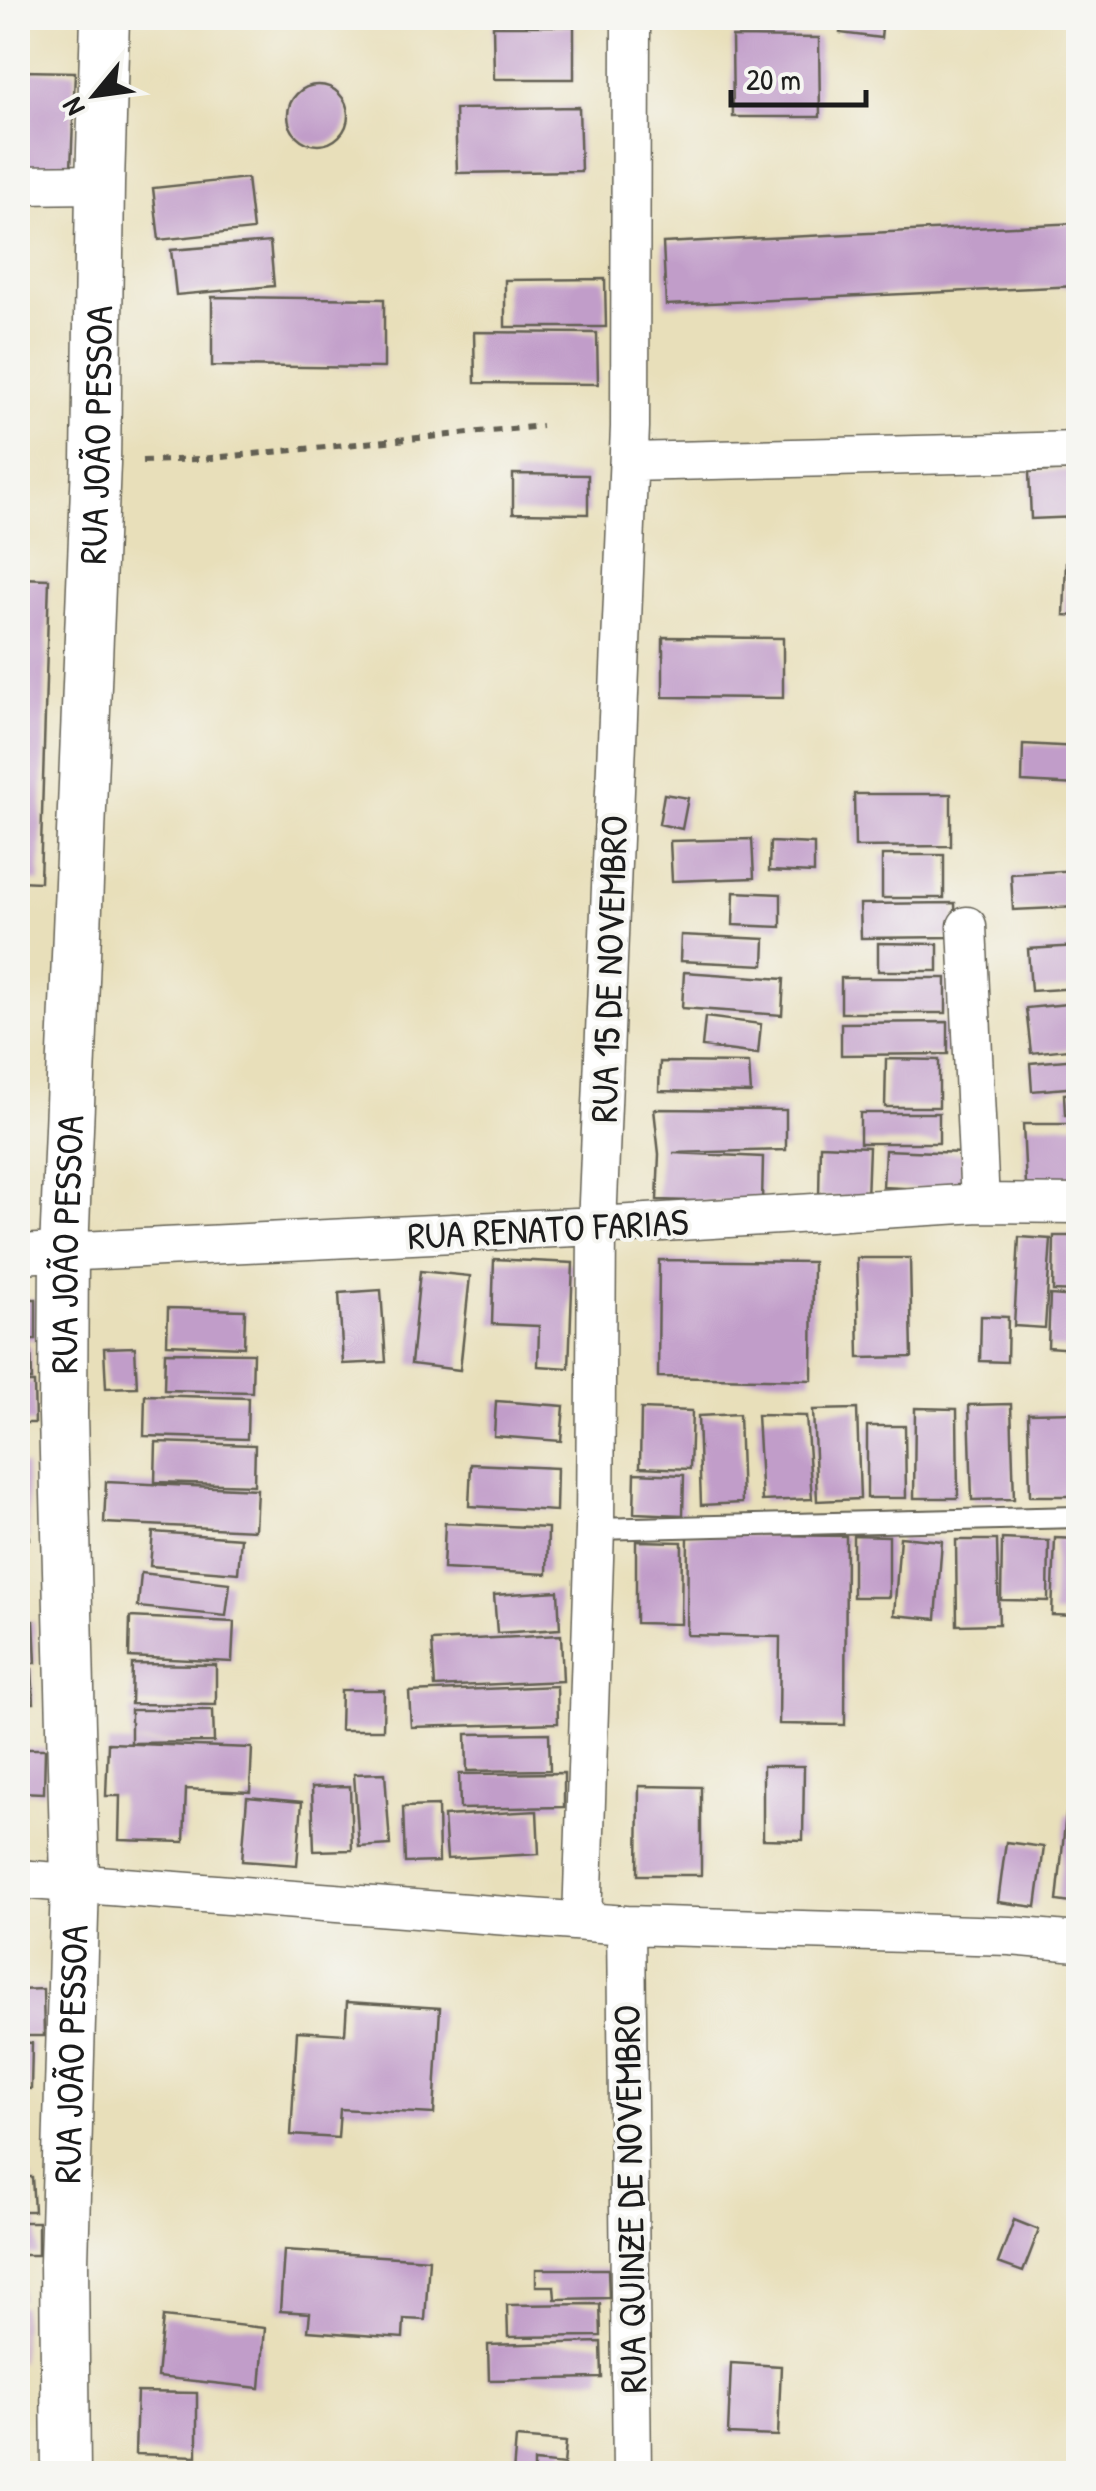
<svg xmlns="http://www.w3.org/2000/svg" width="1096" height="2491" font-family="'Patrick Hand',sans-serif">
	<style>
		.building { fill: #c19dc9 }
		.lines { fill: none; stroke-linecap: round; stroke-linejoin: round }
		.service-casing { stroke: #636053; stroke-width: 24 }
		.minor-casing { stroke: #636053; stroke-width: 41 }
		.tertiary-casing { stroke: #636053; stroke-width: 51 }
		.path { stroke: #636053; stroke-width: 6; stroke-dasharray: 8 8; stroke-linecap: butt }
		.service { stroke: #fff; stroke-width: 20 }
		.minor { stroke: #fff; stroke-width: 38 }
		.tertiary { stroke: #fff; stroke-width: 48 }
		.labels { text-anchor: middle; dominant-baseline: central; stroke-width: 8; stroke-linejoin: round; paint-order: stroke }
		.street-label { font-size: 38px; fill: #1c1c1c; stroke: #f6f6f2 }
	</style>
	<rect width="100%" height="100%" fill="#f6f6f2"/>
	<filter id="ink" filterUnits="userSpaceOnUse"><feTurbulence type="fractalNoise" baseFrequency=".01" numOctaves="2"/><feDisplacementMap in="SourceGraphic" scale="20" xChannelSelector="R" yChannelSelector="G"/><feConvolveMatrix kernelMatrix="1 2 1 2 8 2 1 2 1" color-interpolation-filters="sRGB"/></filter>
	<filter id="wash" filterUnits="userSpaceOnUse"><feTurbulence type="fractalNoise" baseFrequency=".0048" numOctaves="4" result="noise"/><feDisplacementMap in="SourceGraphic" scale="40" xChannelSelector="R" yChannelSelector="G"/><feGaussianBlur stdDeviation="2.25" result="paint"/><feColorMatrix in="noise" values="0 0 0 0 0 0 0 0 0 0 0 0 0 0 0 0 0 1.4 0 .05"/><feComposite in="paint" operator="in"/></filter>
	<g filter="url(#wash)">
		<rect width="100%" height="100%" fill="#e8dfba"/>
		<g id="blocks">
			<!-- building -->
			<path class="building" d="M503,18h37v2l-37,3z
				M842,18h41l-2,20 -41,-5z
				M493,26h81v53h-80z
				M732,37l87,1 1,79h-87z
				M22,71l53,1 -4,97 -52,-3z
				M288 115a30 30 0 1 1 60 0a30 30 0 1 1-60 0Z
				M579,107l2,64 -124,2 -2,-64z
				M247,178l6,52 -94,10 -6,-52z
				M1078,223v63l-412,19 -3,-62z
				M270,242l4,44 -98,9 -5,-45z
				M605,279l1,48h-101v-47z
				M212,297l172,2v69l-172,-2z
				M474,332l123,1 1,51 -123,-1z
				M1078,470v47l-47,2 -2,-47z
				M513,474l75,1v39l-75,-1z
				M1066,562l12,1v53l-14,-1z
				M18,578l31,1 -9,303 -22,-1z
				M663,637l120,1v60l-120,-1z
				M1023,744l55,3v38l-56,-3z
				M664,794l24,4 -6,31 -23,-5z
				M854,794h97v52l-96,1z
				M752,839l2,39 -82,3 -2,-40z
				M770,842l44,2v29l-45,-2z
				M882,855h62v43h-62z
				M1078,870v37l-65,3 -2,-36z
				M734,892l47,2v33l-48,-2z
				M955,903l1,34 -95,1 -1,-34z
				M681,935l84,4 -1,26 -84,-4z
				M878,943l60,1v27h-60z
				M1078,946v42l-47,3 -3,-42z
				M684,972l100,7 -2,36 -100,-7z
				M841,978h105v35h-105z
				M1078,1003v45l-47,5 -5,-45z
				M705,1017l56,7 -3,30 -56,-7z
				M948,1022v32l-107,1v-32z
				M886,1059l53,1v47h-54z
				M1078,1059v28l-46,4 -2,-28z
				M660,1062l89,1 2,30 -92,-2z
				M1078,1093v22h-13l-1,-21z
				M654,1109l132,1v40l-113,3 90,4 -1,46 -105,-3 2,-46z
				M860,1113h79v30h-79z
				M1023,1124h55v64l-52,-3z
				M820,1145l49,2 -2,52 -48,-2z
				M885,1150l78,3 -1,38 -79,-4z
				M1054,1236h24v56l-25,-1z
				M1019,1237l32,2 -6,89 -31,-2z
				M857,1258h53l2,99 -53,1z
				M494,1259l79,4 -4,105 -31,-2 1,-40 -47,-2z
				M659,1260l154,2 -1,118 -154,-3z
				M420,1271l50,5 -10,94 -49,-6z
				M381,1290l5,72 -43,2 -4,-71z
				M1050,1295l28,2v25h-2l-1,27 -27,-2z
				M18,1299h18v41h-18z
				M168,1308l77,2 -1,37 -77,-3z
				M981,1316l27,1 -1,45 -27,-1z
				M31,1345l1,35h-14v-34z
				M135,1347l2,40 -31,1 -2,-40z
				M165,1352l88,1 -1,39 -88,-2z
				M18,1383h16l1,40h-17z
				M145,1395l103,3 -1,41 -103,-3z
				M496,1401l68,5 -3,35 -67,-5z
				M1011,1404l3,95 -42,1 -3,-95z
				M915,1408l42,1 1,89h-44z
				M641,1409l51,2 -2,58 -50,-2z
				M857,1409l3,90 -43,2 -4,-91z
				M1075,1412l2,84h-47l-2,-83z
				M739,1414l3,89 -41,2 -3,-89z
				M757,1415l49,1 6,83 -50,2z
				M867,1426h38l1,72h-39z
				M156,1442l99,3 -1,40 -99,-3z
				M471,1464l86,4 -1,43 -87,-5z
				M18,1465h8l3,74h-11z
				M635,1473l49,2 -1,40 -49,-2z
				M106,1482l151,7 -2,41 -151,-7z
				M445,1523l103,5 -1,46 -104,-5z
				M153,1532l88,6 -3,35 -88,-7z
				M688,1534l158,2 -1,189 -66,-1 1,-87 -93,-2z
				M853,1535l36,1v61h-36z
				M900,1537l42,4 -6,78 -42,-4z
				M1055,1538l23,1v77l-26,-1z
				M1002,1539l47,2 -1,60 -47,-1z
				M956,1540h41l2,84 -42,1z
				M636,1541l46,1 -1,82 -45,-1z
				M141,1573l89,10 -4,33 -88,-9z
				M558,1591l2,38 -63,4 -3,-38z
				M130,1617l104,5 -2,40 -103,-5z
				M34,1621l2,42h-18v-41z
				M561,1635l2,46 -128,6 -3,-46z
				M132,1664l84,1v40l-85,-1z
				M32,1669l2,34h-16v-33z
				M557,1686l1,37 -147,4 -2,-35z
				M341,1690h43l-1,40h-43z
				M131,1710h82l1,32 -83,1z
				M549,1733l1,37 -83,1 -1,-37z
				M108,1743l144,5 -2,44 -64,-3 -2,53 -65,-2 1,-44h-14z
				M18,1749h27l-1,44 -26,-1z
				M763,1766h41l-1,74 -40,-1z
				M385,1773l5,72 -31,2 -5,-73z
				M564,1773v34l-104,2 -1,-35z
				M350,1786l2,64 -38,1 -2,-64z
				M639,1786l62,1v88h-63z
				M247,1797l55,5 -5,63 -55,-4z
				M438,1806l1,56 -34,1 -2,-56z
				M537,1811l2,43 -92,5 -3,-43z
				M1066,1814l12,1v89l-21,-3z
				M1006,1842l38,5 -8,60 -38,-5z
				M43,1989l1,47h-26v-46z
				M347,2002l93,6 -6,106 -94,-5 -2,29 -47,-3 6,-104 48,3z
				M18,2042l14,1 -1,46 -13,-1z
				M18,2096h5l-1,28 -4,-1z
				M18,2177h14l2,34h-16z
				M1014,2220l25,10 -16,42 -25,-9z
				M18,2222h20v33h-20z
				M284,2250l145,9 -4,61 -21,-1 -1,19 -95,-7 2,-18 -30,-2z
				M18,2264h4v36h-4z
				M536,2269h72l1,29 -54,1 -1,-13h-18z
				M600,2304l1,32 -93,1 -1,-32z
				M18,2306h5l-2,56 -3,-1z
				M163,2317l102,11 -5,60 -103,-11z
				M601,2342l1,36 -113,2 -1,-35z
				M731,2363l50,3 -3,70 -50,-2z
				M137,2392l60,1v63l-62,-2z
				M516,2438l50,4 -2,23 -30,-3v12h-21z
				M386,2462l37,3 -1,9h-36z"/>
		</g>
	</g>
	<g filter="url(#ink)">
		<use href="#blocks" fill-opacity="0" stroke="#636053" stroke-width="2.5"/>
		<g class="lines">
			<!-- service casing -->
			<g class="service-casing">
				<path id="service" d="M595,1529l483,-12"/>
			</g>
			<!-- minor casing -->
			<g class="minor-casing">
				<path id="minor" d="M18,185l82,-1
					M629,462l449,-11
					M967,926l13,277
					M18,1254l579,-28 383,-23 98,1
					M18,1879l608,46 384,11 68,6
					M582,1921l13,-392 2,-303 33,-799 1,-409
					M626,1925l6,549"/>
			</g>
			<!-- tertiary casing -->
			<g class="tertiary-casing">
				<g id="tertiary">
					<path id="s1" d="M66,2474l-2,-212 11,-380 -12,-467 1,-163 32,-789 4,-279 5,-166"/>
				</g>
			</g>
			<!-- path -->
			<path class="path" d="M142,461l59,-2 341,-33"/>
			<!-- service -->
			<use href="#service" class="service"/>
			<!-- minor -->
			<use href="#minor" class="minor"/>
			<!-- tertiary -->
			<use href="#tertiary" class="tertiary"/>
		</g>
	</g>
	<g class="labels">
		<!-- street labels -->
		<g class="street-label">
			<text stroke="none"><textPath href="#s1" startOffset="2040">RUA JOÃO PESSOA</textPath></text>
			<text transform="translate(608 969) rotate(-88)">RUA 15 DE NOVEMBRO</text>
			<text transform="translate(548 1228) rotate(-3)">RUA RENATO FARIAS</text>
			<text stroke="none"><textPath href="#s1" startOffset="1230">RUA JOÃO PESSOA</textPath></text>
			<text stroke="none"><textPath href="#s1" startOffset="420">RUA JOÃO PESSOA</textPath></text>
			<text transform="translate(629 2199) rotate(-91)">RUA QUINZE DE NOVEMBRO</text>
		</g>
	</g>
	<!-- margin -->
	<rect width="1096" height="2491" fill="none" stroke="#f6f6f2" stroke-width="60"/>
	<!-- north arrow -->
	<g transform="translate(95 95) rotate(241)" stroke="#f6f6f2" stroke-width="8" paint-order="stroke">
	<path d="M0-8L18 38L0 25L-18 38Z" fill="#1c1c1c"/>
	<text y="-15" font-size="28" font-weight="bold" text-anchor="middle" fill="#1c1c1c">N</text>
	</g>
	<!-- scale -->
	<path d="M731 90v15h135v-15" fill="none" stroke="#1c1c1c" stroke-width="5"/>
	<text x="746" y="90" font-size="30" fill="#1c1c1c" stroke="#f6f6f2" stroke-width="8" paint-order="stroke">20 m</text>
</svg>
